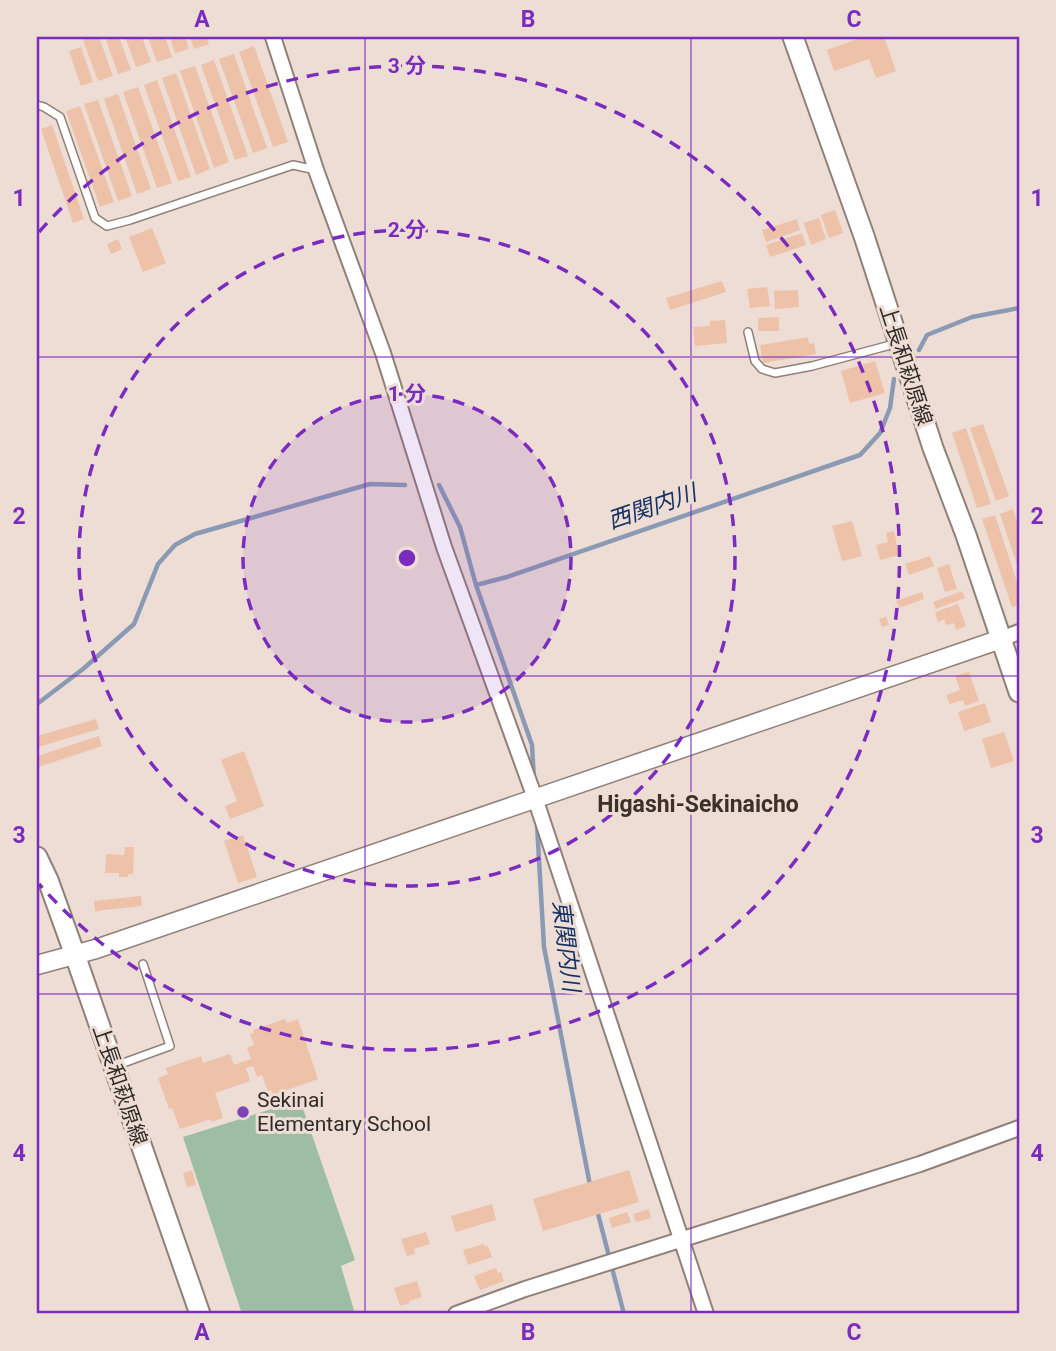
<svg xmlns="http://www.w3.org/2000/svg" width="1056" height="1351" font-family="Roboto,'Noto Sans JP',sans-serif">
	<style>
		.green { fill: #9ebea3 }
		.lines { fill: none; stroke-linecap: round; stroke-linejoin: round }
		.stream { stroke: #8b9ab4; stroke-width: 4.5 }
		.building { fill: #eec1a9 }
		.service-casing { stroke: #8f8079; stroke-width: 10 }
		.minor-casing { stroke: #8f8079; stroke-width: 18 }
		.tertiary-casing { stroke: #8f8079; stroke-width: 21 }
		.secondary-casing { stroke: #8f8079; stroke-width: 23 }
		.service { stroke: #fff; stroke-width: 7 }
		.minor { stroke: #fff; stroke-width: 14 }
		.tertiary { stroke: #fff; stroke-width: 18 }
		.secondary { stroke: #fff; stroke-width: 19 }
		.grid { fill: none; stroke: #7b2cbf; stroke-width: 2; stroke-opacity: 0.55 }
		.ring { fill: none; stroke: #7b2cbf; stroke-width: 3.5; stroke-dasharray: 12 9 }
		.poi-dot { fill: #7f43b9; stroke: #edddd5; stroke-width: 2.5 }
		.labels { text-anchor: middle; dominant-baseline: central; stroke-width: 6; stroke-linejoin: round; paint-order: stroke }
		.street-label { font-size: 21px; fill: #312b28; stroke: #edddd5 }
		.poi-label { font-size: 21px; fill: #312b28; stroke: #edddd5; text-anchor: start }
		.water-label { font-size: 23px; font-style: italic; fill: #163363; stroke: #edddd5 }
		.neighbourhood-label { font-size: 23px; font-weight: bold; fill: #3c3029; stroke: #edddd5 }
		.centre { fill: #7b2cbf; stroke: #edddd5; stroke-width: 3.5 }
		.ring-label { font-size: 21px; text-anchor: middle; font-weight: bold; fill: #7b2cbf; stroke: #edddd5; stroke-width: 6; stroke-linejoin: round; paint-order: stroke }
		.neatline { fill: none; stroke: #7b2cbf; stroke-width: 2.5 }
		.grid-label { font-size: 23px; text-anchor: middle; font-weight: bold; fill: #7b2cbf }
	</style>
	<rect width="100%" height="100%" fill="#edddd5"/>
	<!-- green -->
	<path class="green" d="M300,1100l55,160 -14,6 14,48h-113l-59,-177z"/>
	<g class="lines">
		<!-- stream -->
		<path class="stream" d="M919,350l8,-15 45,-18 47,-9
			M439,485l21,42 16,58 56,160 2,35
			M476,585l31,-8 353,-122 20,-22 10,-25 4,-29
			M37,704l46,-35 51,-45 24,-60 17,-19 20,-11 175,-50 35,1
			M537,824l7,123 46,238
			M597,1210l27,104"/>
	</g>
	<!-- building -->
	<path class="building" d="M82,37h17l14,39 -15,5z
		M105,37h14l12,33 -13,4z
		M125,37h17l9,25 -15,5z
		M148,37h17l7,20 -15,5z
		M170,37h15l4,12 -14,4z
		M190,37h17l2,7 -15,5z
		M860,37h24l12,34 -20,7 -7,-19 -35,12 -7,-21 33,-12z
		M254,46l34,96 -15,5 -34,-95z
		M81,47l12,35 -12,4 -12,-35z
		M234,54l33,94 -14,5 -34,-94z
		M214,60l34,96 -13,4 -34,-95z
		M195,66l34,96 -15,6 -34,-97z
		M176,73l34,96 -14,6 -34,-97z
		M157,80l34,97 -13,4 -34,-96z
		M138,87l34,96 -15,5 -34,-96z
		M118,94l33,95 -14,5 -33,-95z
		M98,100l34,96 -14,5 -34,-97z
		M80,106l34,96 -14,5 -34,-96z
		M52,125l32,94 -11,4 -32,-94z
		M835,210l8,23 -14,5 -8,-23z
		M819,218l7,21 -15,6 -7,-22z
		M797,219l3,11 -34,12 -4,-12z
		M152,228l14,35 -23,9 -14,-35z
		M802,233l4,12 -36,12 -4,-12z
		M118,239l4,10 -11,5 -4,-10z
		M722,281l4,11 -56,18 -4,-12z
		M767,287l3,19 -20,2 -3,-19z
		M798,290l1,17 -24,2 -1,-18z
		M779,317v14h-21v-13z
		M725,320l2,23 -32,3 -2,-19 17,-1v-5z
		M808,337l1,7 5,-1 2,11 -53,9 -3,-18z
		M875,361l10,32 -35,10 -9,-32z
		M983,424l26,72 -13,5 -26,-73z
		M966,428l25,76 -14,4 -25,-75z
		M1013,509l6,19v43l-19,-57z
		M995,515l24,73v17l-7,2 -30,-88z
		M852,521l10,35 -20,5 -10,-35z
		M894,531l5,24 -19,5 -4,-15 12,-3 -2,-9z
		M930,556l4,10 -25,9 -4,-11z
		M949,564l8,25 -12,3 -8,-24z
		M962,591l3,7 -29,11 -3,-7z
		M922,592l2,7 -25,9 -3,-7z
		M958,604l8,22 -10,4 -2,-7 -8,2 -2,-6 -6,3 -3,-10z
		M886,617l3,8 -7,2 -3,-8z
		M969,672l10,29 -14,5 -2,-6 -13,4 -4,-9 14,-5 -5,-14z
		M985,703l6,19 -27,9 -6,-19z
		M96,719l3,10 -61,18 -1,-11z
		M1004,732l10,29 -23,7 -9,-29z
		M99,736l3,10 -64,21 -1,-11z
		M244,751l20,55 -34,13 -5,-13 12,-5 -16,-41z
		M243,835l14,42 -19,6 -14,-42z
		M125,847h9l-1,27h-5v3h-9v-4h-14l1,-19 18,1z
		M141,896l1,10 -47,5 -1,-10z
		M285,1019l2,4 11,-4 20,60 -45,16 -2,-5 -3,1 -6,-16 -5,2 -4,-11 -7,2 4,13 -35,12 8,25 -11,4 -1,-3 -31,10 -8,-21 -3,1 -11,-31 10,-4 -2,-6 35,-12 2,7 27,-9 4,11 17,-6 -4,-11 7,-3 -4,-11 4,-1 -1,-3z
		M192,1170l4,15 -9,2 -4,-14z
		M629,1170l10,32 -96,29 -10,-32z
		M492,1204l4,16 -40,12 -5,-16z
		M649,1209l2,9 -15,4 -3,-8z
		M627,1212l4,10 -19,6 -3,-10z
		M426,1232l4,12 -16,5 1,5 -8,2 -6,-17z
		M484,1244l1,3 3,-1 4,11 -24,8 -5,-15z
		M496,1268l2,5 3,-1 3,9 -24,9 -6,-14z
		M417,1281l5,16 -13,4 1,2 -10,3 -6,-18z"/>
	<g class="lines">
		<!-- service casing -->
		<g class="service-casing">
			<path id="service" d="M37,105l7,2 16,10 35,101 12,8 23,-6 163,-55 23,5
				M748,332l7,29 7,8 13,4 37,-7 86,-23
				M115,1066l55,-20 -27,-82"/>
		</g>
		<!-- minor casing -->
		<g class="minor-casing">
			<path id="minor" d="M273,37l43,133 67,183 61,194 91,251 171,516
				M1001,639l18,-7
				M456,1314l69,-25 395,-125 99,-36"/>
		</g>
		<!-- tertiary casing -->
		<g class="tertiary-casing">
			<path id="tertiary" d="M37,965l59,-16 905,-310"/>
		</g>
		<!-- secondary casing -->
		<g class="secondary-casing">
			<path id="secondary" d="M793,37l71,199 69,212 33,87 53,157
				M37,857l11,23 27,75 125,359"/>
		</g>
		<!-- service -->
		<use href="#service" class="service"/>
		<!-- minor -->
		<use href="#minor" class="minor"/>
		<!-- tertiary -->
		<use href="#tertiary" class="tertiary"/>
		<!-- secondary -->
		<use href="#secondary" class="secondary"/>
	</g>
	<!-- grid -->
	<path class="grid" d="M365,37v1277M691,37v1277M37,357h982M37,676h982M37,994h982"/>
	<!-- distance rings -->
	<circle cx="407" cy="558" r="164" fill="#7b2cbf" fill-opacity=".12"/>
	<g class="ring">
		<circle cx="407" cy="558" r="164"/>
		<circle cx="407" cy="558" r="328"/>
		<path d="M39 232A492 492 0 1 1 39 884"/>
	</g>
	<!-- markers -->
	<circle class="poi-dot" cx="243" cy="1112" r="7"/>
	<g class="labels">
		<!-- street labels -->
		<g class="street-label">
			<text transform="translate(906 365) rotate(72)">上長和萩原線</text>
			<text transform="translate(120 1085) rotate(71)">上長和萩原線</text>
		</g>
		<!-- poi labels -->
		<g class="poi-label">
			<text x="257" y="1100">Sekinai<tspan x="257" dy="24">Elementary School</tspan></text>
		</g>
		<!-- water labels -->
		<g class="water-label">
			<text transform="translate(652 507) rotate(-19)">西関内川</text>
			<text transform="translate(566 946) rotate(83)">東関内川</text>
		</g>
		<!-- neighbourhood labels -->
		<g class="neighbourhood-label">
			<text x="698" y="804">Higashi-Sekinaicho</text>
		</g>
	</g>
	<circle cx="407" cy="558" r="10" class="centre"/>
	<g class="ring-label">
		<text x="407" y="73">3 分</text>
		<text x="407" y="237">2 分</text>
		<text x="407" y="401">1 分</text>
	</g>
	<!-- border -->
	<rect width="1056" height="1351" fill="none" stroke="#edddd5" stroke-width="77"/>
	<rect x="38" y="38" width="980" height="1274" class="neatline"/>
	<g class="grid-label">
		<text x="202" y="27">A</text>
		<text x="528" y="27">B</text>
		<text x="854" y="27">C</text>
		<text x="19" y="206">1</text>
		<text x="1037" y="206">1</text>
		<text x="19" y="524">2</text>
		<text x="1037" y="524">2</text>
		<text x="19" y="843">3</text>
		<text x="1037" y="843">3</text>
		<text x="19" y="1161">4</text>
		<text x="1037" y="1161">4</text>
		<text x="202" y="1340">A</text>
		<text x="528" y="1340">B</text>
		<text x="854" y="1340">C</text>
	</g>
</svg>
